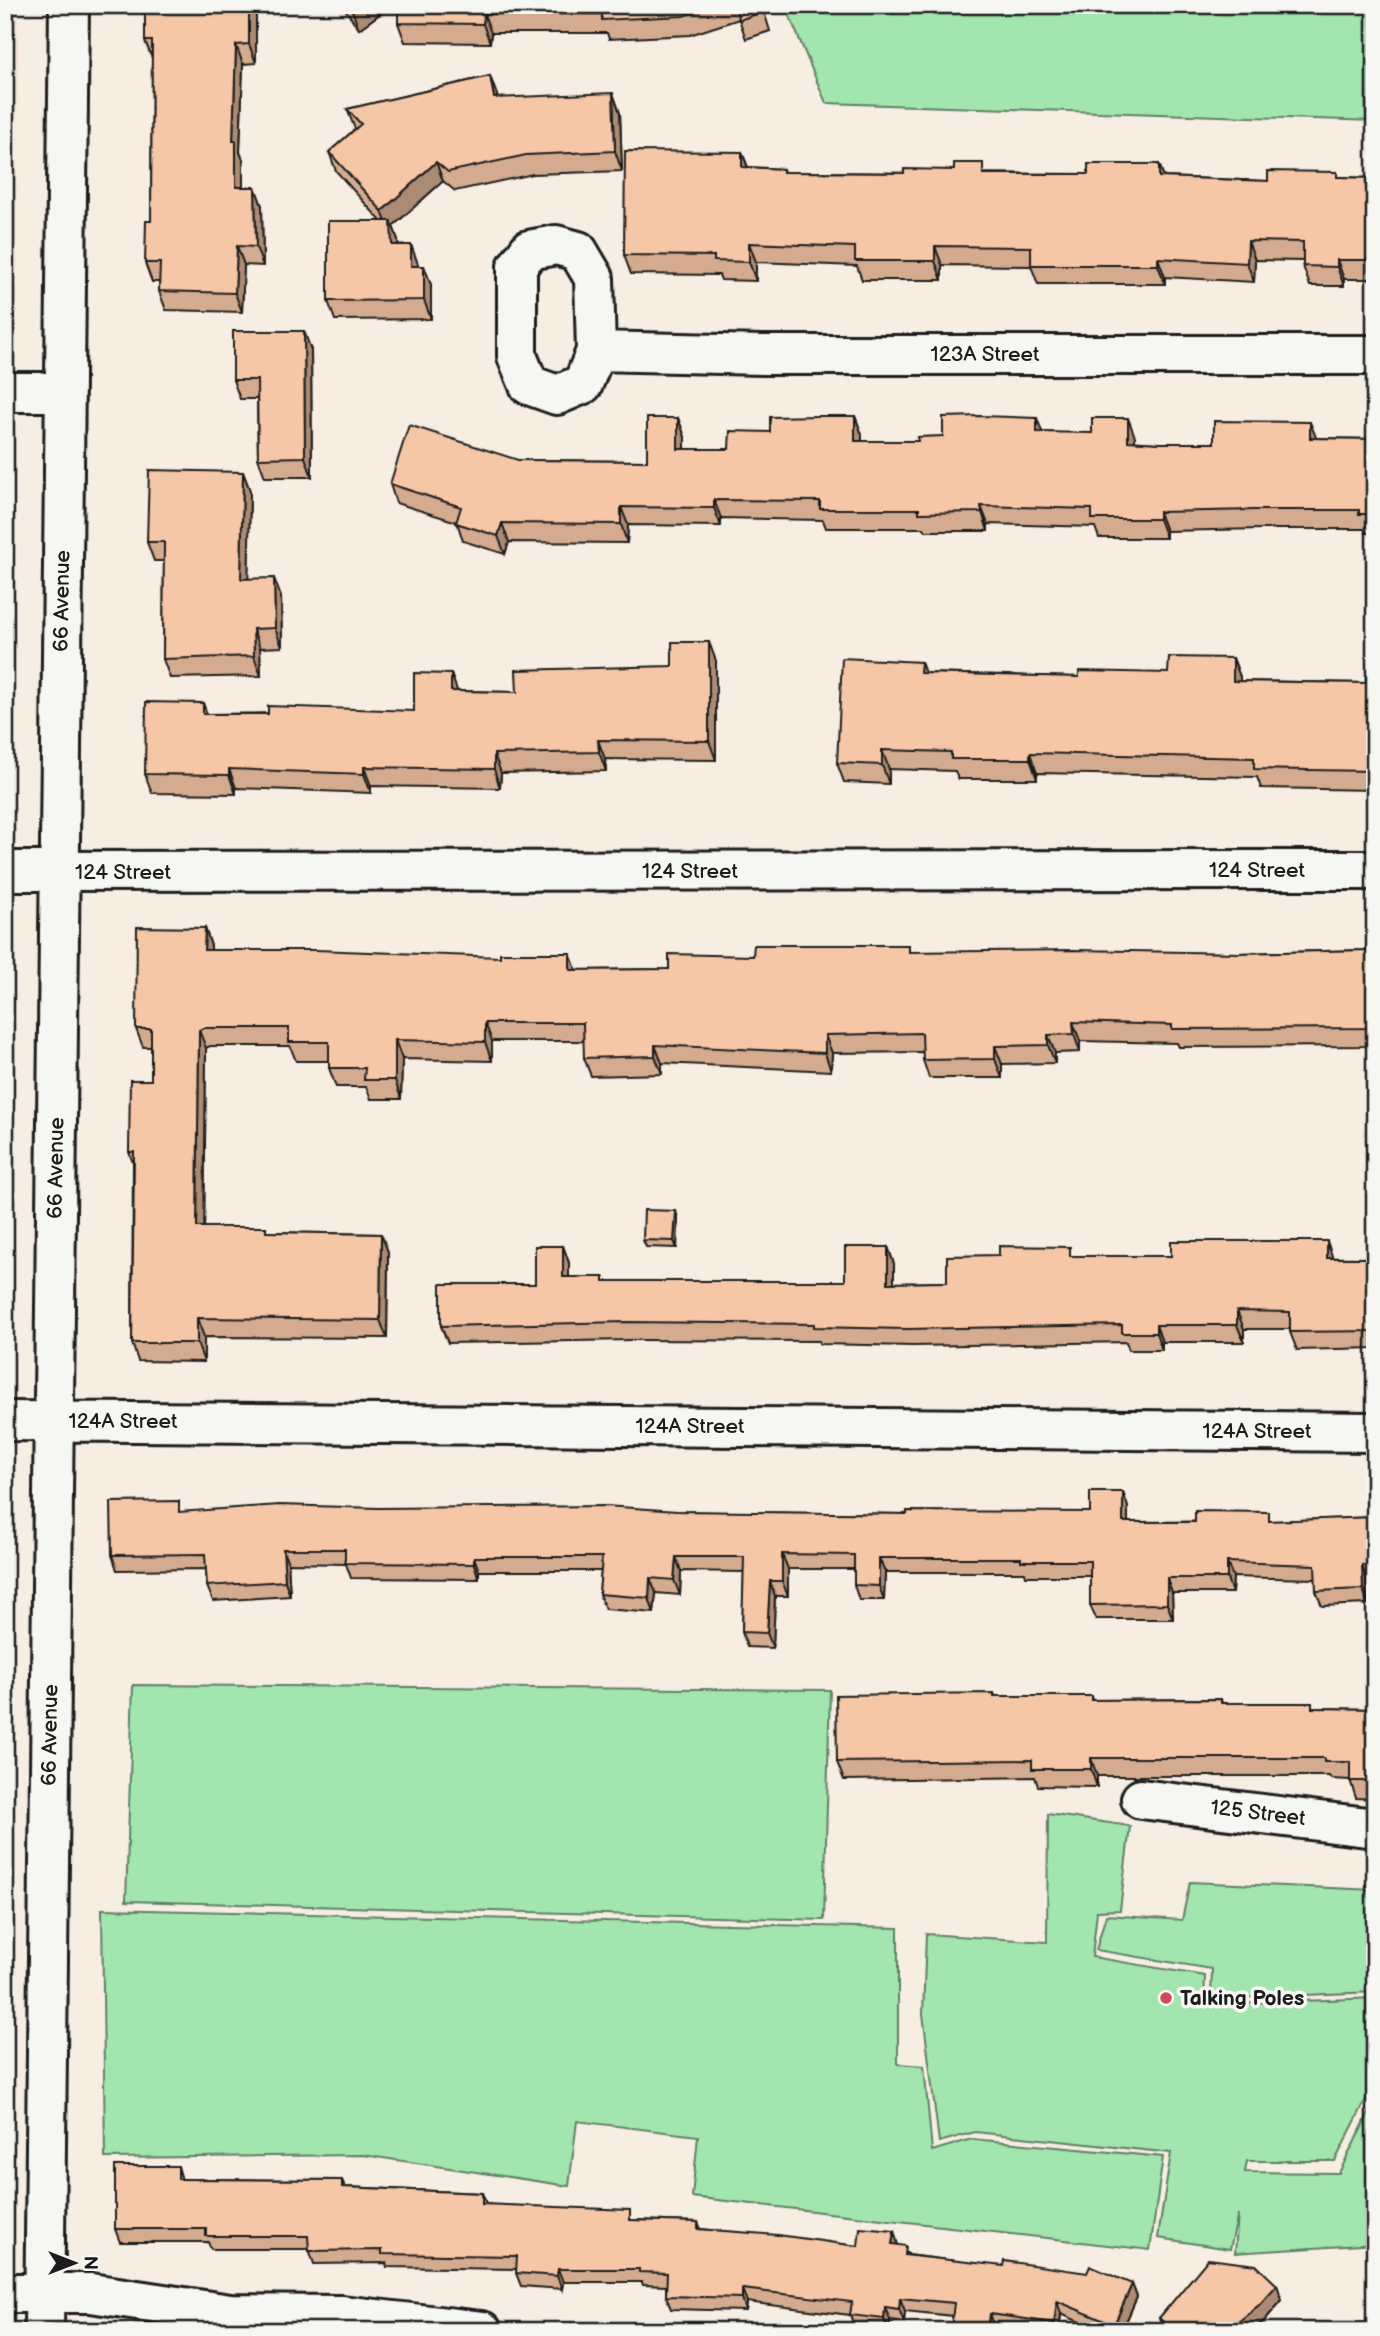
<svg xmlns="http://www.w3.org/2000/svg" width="1380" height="2336" font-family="'Balsamiq Sans',sans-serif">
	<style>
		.built { fill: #f6e2d1 }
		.green { fill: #a2e5af; stroke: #5f8066; stroke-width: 2 }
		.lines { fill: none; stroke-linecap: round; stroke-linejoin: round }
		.minor-casing { stroke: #1c1c1c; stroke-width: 44 }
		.tertiary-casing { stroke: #1c1c1c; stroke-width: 44 }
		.minor { stroke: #f6f6f2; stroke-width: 38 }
		.tertiary { stroke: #f6f6f2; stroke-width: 38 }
		.wall { fill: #d4ab8f; stroke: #1c1c1c; stroke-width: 2 }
		.shaded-wall { fill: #ac8b74; stroke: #1c1c1c; stroke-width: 2 }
		.building { fill: #f6c7a6; stroke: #1c1c1c; stroke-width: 2 }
		.poi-dot { fill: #d1495b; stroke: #f6f6f2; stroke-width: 2.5 }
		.labels { text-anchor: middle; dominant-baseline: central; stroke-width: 7; stroke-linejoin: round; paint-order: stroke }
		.street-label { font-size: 21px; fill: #1c1c1c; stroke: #f6f6f2 }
		.poi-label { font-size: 21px; font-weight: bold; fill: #1c1c1c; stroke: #f6f6f2; text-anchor: start }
	</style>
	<rect width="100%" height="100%" fill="#f6ede3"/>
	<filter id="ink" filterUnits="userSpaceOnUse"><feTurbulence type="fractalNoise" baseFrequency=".0143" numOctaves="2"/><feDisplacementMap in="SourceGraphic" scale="14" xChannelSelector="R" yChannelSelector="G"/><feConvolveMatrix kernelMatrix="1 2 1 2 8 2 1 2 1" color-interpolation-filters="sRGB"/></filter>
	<g filter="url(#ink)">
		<!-- built -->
		<path class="built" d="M5,5h13l-2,339h-11z"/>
		<!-- green -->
		<path class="green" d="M785,5h590v116l-549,-18z
			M133,1685l697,5 -6,230 -698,-19z
			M1048,1814l82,12 -10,84 -23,1 -5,46 113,19 -1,29 171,-7v84l-40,79h-88l-2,11 94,1 36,-72v143l-140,9 3,-39 -8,35 -72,-11 13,-85 -196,-21 -36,10 -16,-128 3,-80 121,8z
			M1190,1882l185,8v102l-164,7 1,-30 -116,-19 10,-35 76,5z
			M102,1909l796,19v136l26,2 8,85 40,-12 191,18 -13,93 -458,-53 6,-61 -121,-15 -8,65 -206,-31 -258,3z"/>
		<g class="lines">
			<!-- minor casing -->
			<g class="minor-casing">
				<path id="minor" d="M556,245l22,6 16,27 2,73 -13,33 -26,11 -28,-10 -12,-29v-89l12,-17z
					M596,351l167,4h612
					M5,392h60
					M5,1421l1370,11
					M1141,1799l234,29
					M5,2293h86l139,21 111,1 141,16
					M44,2331l25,-2326"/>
			</g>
			<!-- tertiary casing -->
			<g class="tertiary-casing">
				<path id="tertiary" d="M5,871l1370,-1"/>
			</g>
			<!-- minor -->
			<use href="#minor" class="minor"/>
			<!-- tertiary -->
			<use href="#tertiary" class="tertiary"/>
		</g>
		<!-- wall -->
		<path class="wall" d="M256,5v58l-13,1 -3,88 3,8v27h12l7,19 1,60 -19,-1 -2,47 -76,-2 -7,-19v-9h-7l-7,-19 6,-42 1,-163 -7,-17z
			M342,5h50l-33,24z
			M398,5h364l8,26 -24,8 -7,-20 -49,16 -81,4 -2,-6h-116l-1,10 -85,-1 -7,-19z
			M490,76l7,22 123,15 2,58 -89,3 -78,17 -12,-10 -50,45 5,14v5h13l7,21h6l7,19v34l-96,1 -7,-19 53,-80 -45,-50 -7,-19 26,-23 -8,-20z
			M742,152l6,15 35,2 1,3 304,2 71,-10 5,13 104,4 72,-4 35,1v101h-31v7h-34l-7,-20v-5l-48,-1 -1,22 -89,-5v7h-127l-7,-18 -89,-1v15h-80l-5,-14 -101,-4v19l-35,-1 -2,-5 -88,-1 -7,-19z
			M311,350l1,127h-47l-7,-19 -1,-59h-17l-7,-19z
			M855,416l7,19v6h56l25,-5 99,-4 93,5v5l24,1h55l102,-5 59,1v94h-9l-2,-4h-102l-96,2v7h-67l-4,-11 -107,-3v7h-62l-2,-3h-98l-3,-8 -102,-2v8l-93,-1 -1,18 -118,-1 -4,12 -42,-13 -6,-19 -61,-19 -6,-19 128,-24 129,1 31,-43 7,19v12h44l41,-17z
			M243,472l7,19 -2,88 33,18 1,50 -22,1 1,28 -91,2 -7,-19 1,-98h-10l-7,-19z
			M1233,658l7,19v4l126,2 9,-5v112l-114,-2 -4,-11 -220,-4v6h-79l-3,-8 -66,-2v15l-45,-2 -7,-19 88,-90 154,4 89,-4z
			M716,661v99l-111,-1 1,12 -105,2 -1,15 -129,-2v7l-135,-5v6l-84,-1 -7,-19 58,-71 4,11 207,-3 37,-37 6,17 60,1 155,-26z
			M205,928l6,18v4l365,20 93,-1 84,-13 158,-4 328,1 128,-3 8,-3v99l-196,1 -2,-4 -97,-2v11l-25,1v10l-53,1v14h-73l-6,-18v-8l-91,1 -1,18 -169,-8v11l-71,2 -7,-18v-17h-92v20l-90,-2 -1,40h-30l-5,-12h-30l-7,-19v-7h-33l-6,-15h-80l-4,2 -2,179 64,5 113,2 7,18 -1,86 -183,-1v25l-66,-1 -6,-18 1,-180 -4,-11 22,-72v-33h-8l-7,-18z
			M678,1218l-1,30 -31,-1 -3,-7z
			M563,1246l6,17v14l37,4h239l43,-34 6,17v19l53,-1 126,-26 302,2v90l-78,2 -7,-18v-3h-46v13h-82v8h-33l-3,-8 -213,4 -93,-2 -1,-3 -187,-1 -184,3 -7,-17 94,-42z
			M1128,1507v15l144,-1 103,-4v64l-8,-1 1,24 -46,2 -6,-15v-12l-83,-2 -1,16h-60l1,26h-77l-6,-14v-29h-64l-1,-4h-140l-1,28h-25l-5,-15v-16h-66v27h-13l-2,52 -26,-1 -5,-15 2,-60 -63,-1 -1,24 -24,-2 -2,20 -49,-4 -6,-15 2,-23h-122v8l-128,-1 -5,-14 -58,-1 2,33 -77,5 -6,-15 -1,-17 -89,1 -5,-15 71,-43 195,-4 529,6 183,-2z
			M994,1693l1,3h97l1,4 128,-1 1,4 91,5 62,1v90l-19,-1 -6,-18 -19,-1 -2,-3h-232v11l-59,-1 -3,-9 -191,3 -7,-18z
			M182,2179l160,1 3,7 137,6 4,11 147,16 65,2 3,7 157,17 40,-1 11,10 223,29 5,13 -15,34h-21l-40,-17 -2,17h-38l-26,-4 -1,4h-42l1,-15 -48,-5 -1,11 -14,-2 -1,11h-13l-21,-2 -5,-14 -103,-13 -1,9 -75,-2 -5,-13v-10l-23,-1 -1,-3h-79l-1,7 -41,-3 -5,-13v-4l-129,-2 -1,-4 -72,1 -5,-15h-98l-3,-7h-88l-5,-13z
			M1277,2285l5,15 -17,20 -13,11h-88l-5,-13z"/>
		<!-- shaded-wall -->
		<path class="shaded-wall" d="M249,5h7v58l-7,-19z
			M359,5h33l-33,24 -7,-19z
			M484,14l7,19 -1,10 -7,-19z
			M236,45l7,19 -3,88 3,8v46l-7,-19 -3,-46z
			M490,76l7,19 4,22 -7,-19z
			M613,93l7,20 2,58 -7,-20z
			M742,152l7,19 -7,-4z
			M436,162l7,19 -50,45 5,14 1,24 -7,-19 -3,-15 -7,-19z
			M1159,164l7,19 -7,-6z
			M255,187l7,19 1,60 -7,-19z
			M1248,241l7,19 -1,22 -7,-19z
			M749,243l7,19v19l-7,-19z
			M411,245l7,19v21l-7,-19z
			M237,246l7,19 -2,47 -7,-19z
			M935,246l7,19v15l-7,-19z
			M1158,258l7,19v7l-7,-19z
			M1337,260l7,19v7l-7,-19z
			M424,266l7,19v34l-7,-19z
			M304,331l7,19 1,127 -7,-20z
			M855,416l7,19v25l-7,-19z
			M678,418l7,19v30l-7,-18z
			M1037,418l7,19 -7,-5z
			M1128,418l7,19v23l-7,-19z
			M1310,422l7,18 -7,-2z
			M243,472l7,19 -2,107 -7,-19z
			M714,500l7,18v8l-7,-18z
			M981,506l7,18v7l-6,-19z
			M621,507l7,18 -1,18 -6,-19z
			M1159,512l7,19v7l-7,-19z
			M502,523l7,19 -4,12 -7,-18z
			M274,578l7,19 1,50 -7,-19z
			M253,629l7,19 1,28 -7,-20z
			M709,642l7,19v99l-7,-19z
			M1233,658l7,19v23l-7,-19z
			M921,662l7,19 -8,-8z
			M451,674l7,19 -7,-2z
			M598,740l7,19 1,12 -7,-19z
			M882,750l7,19v15l-7,-19z
			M1030,753l7,20v6l-7,-20z
			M494,754l7,19 -1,15 -6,-19z
			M364,767l7,19v7l-7,-19z
			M229,769l7,19v6l-7,-19z
			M205,928l6,18v22l-7,-18z
			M570,953l7,19 -7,-2z
			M1073,1022l7,19v11l-6,-18z
			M485,1023l7,18v20l-7,-19z
			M199,1030l7,18 -2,197 -7,-18z
			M825,1035l7,18 -1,18 -6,-18z
			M1048,1035l7,18v10l-7,-18z
			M395,1040l7,19 -1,40 -6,-19z
			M655,1045l7,18v11l-7,-18z
			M995,1046l7,18v14l-7,-19z
			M676,1211l2,7 -1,30 -3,-7z
			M381,1234l7,18 -1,86 -7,-18z
			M1327,1241l6,18 -6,-1z
			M563,1246l6,17v31l-6,-17z
			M888,1247l6,17v36l-6,-17z
			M1237,1311l7,18v13l-7,-17z
			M197,1318l7,19v25l-7,-19z
			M1156,1325l6,17v8l-6,-17z
			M1123,1492l5,15v30l-5,-15z
			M283,1549l5,14 2,33 -5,-15z
			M782,1554l6,15v27l-6,-15z
			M474,1557l5,14v8l-5,-15z
			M676,1557l5,14 -1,24 -6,-15z
			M879,1558l6,14 -1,28 -5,-14z
			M1227,1562l6,15 -1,16 -5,-15z
			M1362,1565l5,15 1,24 -5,-15z
			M650,1578l6,15 -2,20 -5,-15z
			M1167,1578l5,15 1,26 -6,-15z
			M770,1581l5,15 -2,52 -6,-15z
			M1091,1758l6,18v11l-6,-18z
			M178,2166l4,14 -4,-1z
			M482,2193l5,13 -5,-2z
			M894,2231l4,14 -6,-1z
			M558,2269l5,13 -1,7 -5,-13z
			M1132,2284l5,13 -15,34h-6l-2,-6z
			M1277,2285l5,15 -17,20 -13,11h-20v-4z
			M742,2289l5,13 -1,9 -4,-13z
			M900,2298l5,13 -1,11 -5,-13z
			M1057,2301l4,13 -2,17h-2l-3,-8z
			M885,2307l5,13 -1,11 -5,-12z
			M990,2314l5,13 -1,4h-6z"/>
		<!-- building -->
		<path class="building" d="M145,5h104v39l-13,1 -3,96h3v46h19l1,60 -19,-1 -2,47 -76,-2 1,-28h-15l1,-42h5l1,-180h-7z
			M349,5h10l-7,5z
			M398,5h316l-31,11 -81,4v-6h-118l-1,10 -85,-1z
			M735,5h26l2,7 -24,8z
			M490,76l4,22 119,-5 2,58 -89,4 -78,17 -12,-10 -54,49 -53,-59 32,-28 -14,-15z
			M625,151l117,1v15l41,2v3l121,1v-4l50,1v-7h29v11h105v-10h71v13l109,4v-10l69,1v5l38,1v82h-38v7l-34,-1v-24l-55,-1 -1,22 -89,-5v7h-127v-18l-96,-1v15h-80v-14l-106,-4v19l-35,-1v-5l-90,-1z
			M328,221h63l1,24h19v21h13v34l-96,1z
			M233,331h71l1,126 -47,1 -1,-78h-24z
			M819,416h36v25h63v-4l25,-1v-19l37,-1 57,2v14l55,1v-15h36v23l31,2h55v-22l96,1v16l65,1v75h-16v-4h-104l-96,2v7h-67v-10l-111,-3 1,6 -63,1v-4h-99v-8l-106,-1v8l-93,-1v17l-119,-1 -4,13 -42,-13 5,-16 -71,-23 19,-59 109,35 129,1v-43h31v31h51l1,-18 40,1v-15z
			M149,470l94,2 -2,107 33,-1 1,50 -22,1 1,27 -91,3 1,-117h-17z
			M672,642h37v99l-111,-1 1,12 -105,2v15l-130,-2v7l-135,-5v6l-84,-1 1,-72 57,1v11h65v-8l146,5v-38l37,1v17l66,1 -1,-22 156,-4z
			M1169,657l64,1v23l133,2v-5h9v93l-121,-2v-11l-224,-5v6h-79v-7l-69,-2v15l-45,-2 5,-105 79,4 -1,11 159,4v-6l89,2z
			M137,927l68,1 -1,22h112l184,7v-4h70v17l99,-1v-15l84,2 1,-11h155v7l166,-2 164,3 128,-3v-4l8,1v81l-203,1v-4l-99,-3 1,12 -26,1v10l-53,1v13l-72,1 -1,-27 -97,2v18l-170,-8v11l-71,2 -1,-35h-98v19l-90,-2v40h-31l1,-12h-36v-26h-40v-14h-86l-4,2 -2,197h69v5l115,2 -1,86 -183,-2v25h-65l2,-191h-5l1,-72h21v-51h-15z
			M644,1210l32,1 -2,30 -31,-1z
			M1171,1241h156v17h48v73l-85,1v-20l-53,-1v14h-81v8h-34v-8l-215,4 -93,-2v-3l-188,-2 -185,4v-42h94v-38h28v31h41v4h241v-34h43v36l59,-1v-26l52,-1v-9l71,1v9h101z
			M1090,1492h33v30h72v-11l74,1v9l106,-4v50l-13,-2 1,24 -47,2 -1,-26 -88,-3v16h-60v26l-77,1v-44h-69v-3h-142v28l-25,-1v-30l-72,-1v27h-12l-3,52 -25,-1 2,-75h-68l-2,23 -24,-2 -1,20 -50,-4 3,-37h-128v7l-129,-1v-14h-62l2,32 -78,5 -2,-32 -93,1 -1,-53 68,-1v11l101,-7 98,3 227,-2 72,5 230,3v-3l183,1z
			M994,1693v3h98v4l129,-1v4h91v5l63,1v72h-25v-19h-26v-4h-233v11h-59v-9l-195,2 -1,-67z
			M115,2166h63v13l164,1v7l140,6v11l148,6v10l68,2v7l80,6 80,11 2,-18 34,3 -2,13 14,2 -1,9 98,11 1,-5 83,12 3,-7 42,18 -18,41 -57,-24 -3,22 -64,-9 -2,17h-17l-20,-2 3,-26 -54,-5 -1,11 -14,-2 -1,12 -34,-4 2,-13 -110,-13v9l-76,-2 1,-23 -28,-1v-3h-81l-1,7 -41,-3 1,-17 -135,-2v-4l-73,1 -1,-15h-102v-7h-91z
			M1208,2259l48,6 21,20 -18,20 -27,22v4h-59l-14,-13z"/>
	</g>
	<!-- markers -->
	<circle class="poi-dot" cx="1166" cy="1998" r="7"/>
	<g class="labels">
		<!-- street labels -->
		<g class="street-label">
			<text x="985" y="354">123A Street</text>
			<text transform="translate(62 601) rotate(-89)">66 Avenue</text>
			<text x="1257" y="870">124 Street</text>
			<text x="690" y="871">124 Street</text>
			<text x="123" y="872">124 Street</text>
			<text transform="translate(56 1168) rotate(-89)">66 Avenue</text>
			<text x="123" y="1421">124A Street</text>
			<text x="690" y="1426">124A Street</text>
			<text x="1257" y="1431">124A Street</text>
			<text transform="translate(50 1735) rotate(-89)">66 Avenue</text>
			<text transform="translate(1258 1813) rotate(7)">125 Street</text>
		</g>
		<!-- poi labels -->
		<g class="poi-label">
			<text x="1180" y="1998">Talking Poles</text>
		</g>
	</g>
	<!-- margin -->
	<rect width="1380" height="2336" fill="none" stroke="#f6f6f2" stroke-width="28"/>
	<rect x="14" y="14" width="1352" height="2308" fill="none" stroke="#1c1c1c" stroke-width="2.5" filter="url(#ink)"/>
	<!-- north arrow -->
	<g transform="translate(74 2263) rotate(90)" stroke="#f6f6f2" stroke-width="5" paint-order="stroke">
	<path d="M0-5L12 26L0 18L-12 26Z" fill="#1c1c1c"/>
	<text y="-10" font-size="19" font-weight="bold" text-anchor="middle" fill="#1c1c1c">N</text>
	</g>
</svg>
